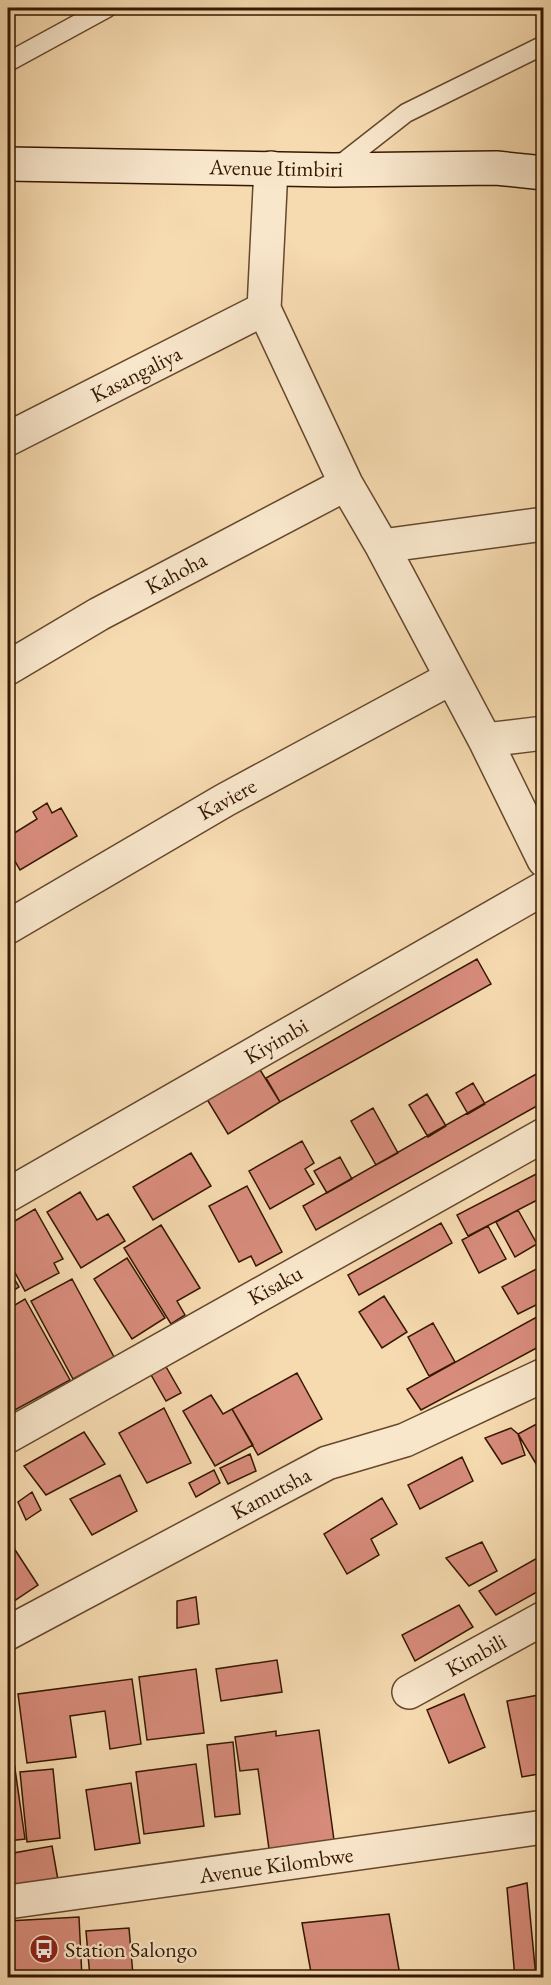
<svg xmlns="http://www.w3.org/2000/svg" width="551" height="1985" font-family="'EB Garamond',serif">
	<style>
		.building { fill: #d88c7c; stroke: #351801; stroke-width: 1.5 }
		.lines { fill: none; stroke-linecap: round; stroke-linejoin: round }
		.lane-casing { stroke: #65482d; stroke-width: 21 }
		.street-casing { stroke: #65482d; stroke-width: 36 }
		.secondary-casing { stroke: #351801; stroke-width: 36 }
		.lane { stroke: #f9e7cc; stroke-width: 18 }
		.street { stroke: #f9e7cc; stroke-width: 33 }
		.secondary { stroke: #f9e7cc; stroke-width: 33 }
		.labels { text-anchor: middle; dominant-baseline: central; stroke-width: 4.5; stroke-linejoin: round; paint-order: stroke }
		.street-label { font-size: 22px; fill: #351801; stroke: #f9e7cc }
		.poi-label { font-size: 22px; fill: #351801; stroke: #f9e7cc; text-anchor: start }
	</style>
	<rect width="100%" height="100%" fill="#f6dab0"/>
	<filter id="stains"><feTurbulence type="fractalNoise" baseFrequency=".00333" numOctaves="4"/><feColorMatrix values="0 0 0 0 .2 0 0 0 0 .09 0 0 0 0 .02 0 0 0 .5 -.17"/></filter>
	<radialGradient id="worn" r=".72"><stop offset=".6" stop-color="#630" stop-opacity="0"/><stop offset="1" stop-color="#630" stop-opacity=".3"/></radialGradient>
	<!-- building -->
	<path class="building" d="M47,803l5,10 9,-5 16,28 -57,34 -12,-21v-12l29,-18 -4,-7z
		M477,959l14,25 -211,118 -14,-24z
		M257,1065l23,37 -52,32 -23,-38z
		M538,1073l6,10v19l-228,128 -13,-24z
		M473,1083l12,21 -17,10 -12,-21z
		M427,1094l19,32 -18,11 -19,-32z
		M373,1108l25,45 -22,12 -25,-44z
		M302,1141l12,22 -9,6 9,15 -44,25 -21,-38z
		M191,1153l20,33 -58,34 -20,-33z
		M340,1157l12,22 -25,14 -13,-22z
		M544,1170v33l-3,-5 -73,38 -11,-21z
		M247,1186l35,66 -26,14 -5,-10 -12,6 -30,-56z
		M80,1192l17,28 11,-6 17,27 -44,27 -34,-56z
		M35,1209l28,50 -9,4 5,10 -34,18 -17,-31v-35z
		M518,1210l19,34 -22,13 -19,-35z
		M441,1223l11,20 -93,52 -11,-20z
		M161,1225l39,63 -23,13 8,14 -14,9 -47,-76z
		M488,1226l18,33 -27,14 -17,-33z
		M127,1258l38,60 -33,21 -38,-60z
		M544,1265v36l-26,13 -16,-27z
		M8,1268l11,19 -11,7z
		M72,1279l42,78 -41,22 -42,-78z
		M384,1296l23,36 -25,16 -23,-36z
		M25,1299l45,81 -57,31 -5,-10v-92z
		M544,1313v31l-123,66 -14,-21z
		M433,1323l22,39 -26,14 -21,-39z
		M165,1365l16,28 -15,8 -16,-28z
		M297,1373l25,46 -64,36 -26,-46z
		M211,1395l12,19 9,-5 21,36 -38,21 -32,-55z
		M164,1408l27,55 -44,20 -28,-50z
		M544,1420v57l-26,-43z
		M511,1428l7,6 7,21 -23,9 -17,-26z
		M84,1432l21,32 -59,31 -22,-29z
		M250,1454l6,17 -28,13 -8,-16z
		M462,1457l11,24 -53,28 -12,-24z
		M214,1470l6,13 -24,14 -7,-14z
		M120,1475l17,36 -45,24 -22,-36z
		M32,1492l9,18 -15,10 -8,-18z
		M382,1498l15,26 -26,15 8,16 -32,19 -23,-40z
		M8,1539l30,46 -30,20z
		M482,1542l15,29 -28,15 -23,-28z
		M539,1557l5,7v24l-48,27 -17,-24z
		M196,1597l3,27 -22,4v-27z
		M459,1605l14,22 -58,34 -13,-26z
		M277,1660l5,32 -61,9 -5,-32z
		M196,1669l8,64 -57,7 -8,-63z
		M132,1679l9,65 -31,5 -5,-38 -35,5 6,41 -49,6 -9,-69z
		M464,1694l21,53 -36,16 -22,-53z
		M544,1694v79l-22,4 -15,-76z
		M319,1730l15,110 -65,9 -11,-80 -18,2 -5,-34 41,-6v5z
		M233,1742l7,72 -25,3 -8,-72z
		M13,1755l12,84 -17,2v-85z
		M196,1764l8,62 -60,8 -8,-62z
		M53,1769l7,69 -33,4 -7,-70z
		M131,1783l9,60 -45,7 -9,-60z
		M52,1846l6,34 -50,8v-34z
		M527,1883l9,95h-21l-8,-90z
		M389,1914l11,61 -22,3h-66l-10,-55z
		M79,1917l3,61h-74v-57z
		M129,1928l4,47 -43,3 -4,-47z"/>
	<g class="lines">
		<!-- lane casing -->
		<g class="lane-casing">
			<path id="lane" d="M8,62l99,-54
				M337,167l69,-54 138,-68"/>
		</g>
		<!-- street casing -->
		<g class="street-casing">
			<path id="street" d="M271,168l-7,141 82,175 36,62 103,194 59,120
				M8,439l256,-130
				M382,546l162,-22
				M8,668l91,-54 247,-130
				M485,740l59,-7
				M8,927l217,-127 226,-122
				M8,1195l536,-307
				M8,1436l536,-301
				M8,1633l319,-170 78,-23 139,-65
				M409,1692l135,-74
				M8,1902l536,-75"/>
		</g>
		<!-- secondary casing -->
		<g class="secondary-casing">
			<path id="secondary" d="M8,164l325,6 163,-2 48,5"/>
		</g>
		<!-- lane -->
		<use href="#lane" class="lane"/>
		<!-- street -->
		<use href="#street" class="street"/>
		<!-- secondary -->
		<use href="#secondary" class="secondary"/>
	</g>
	<!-- icons -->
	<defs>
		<g id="bus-disc" transform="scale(1.5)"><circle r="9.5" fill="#8f2418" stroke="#f9e7cc"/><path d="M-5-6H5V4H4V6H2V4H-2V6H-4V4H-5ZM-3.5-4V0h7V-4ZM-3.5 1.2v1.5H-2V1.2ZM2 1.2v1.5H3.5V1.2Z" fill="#fff"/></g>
	</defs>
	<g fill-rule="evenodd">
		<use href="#bus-disc" x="44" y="1949"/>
	</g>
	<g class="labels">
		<!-- street labels -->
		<g class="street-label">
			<text transform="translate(276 168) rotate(1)">Avenue Itimbiri</text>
			<text transform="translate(136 374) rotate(-27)">Kasangaliya</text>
			<text transform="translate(176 573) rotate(-28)">Kahoha</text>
			<text transform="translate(227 799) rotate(-29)">Kaviere</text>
			<text transform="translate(276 1041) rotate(-30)">Kiyimbi</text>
			<text transform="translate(275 1285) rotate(-29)">Kisaku</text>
			<text transform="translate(271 1493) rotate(-28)">Kamutsha</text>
			<text transform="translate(476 1655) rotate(-29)">Kimbili</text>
			<text transform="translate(276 1865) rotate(-8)">Avenue Kilombwe</text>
		</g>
		<!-- poi labels -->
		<g class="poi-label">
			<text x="65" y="1949">Station Salongo</text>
		</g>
	</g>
	<!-- margin -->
	<rect width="551" height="1985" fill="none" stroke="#f6dab0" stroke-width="30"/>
	<rect x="9" y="9" width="533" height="1967" fill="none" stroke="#351801" stroke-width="3"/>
	<rect x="15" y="15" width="521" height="1955" fill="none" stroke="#351801" stroke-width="1.5"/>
	<rect width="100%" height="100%" filter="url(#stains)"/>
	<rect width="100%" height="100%" fill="url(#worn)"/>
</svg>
